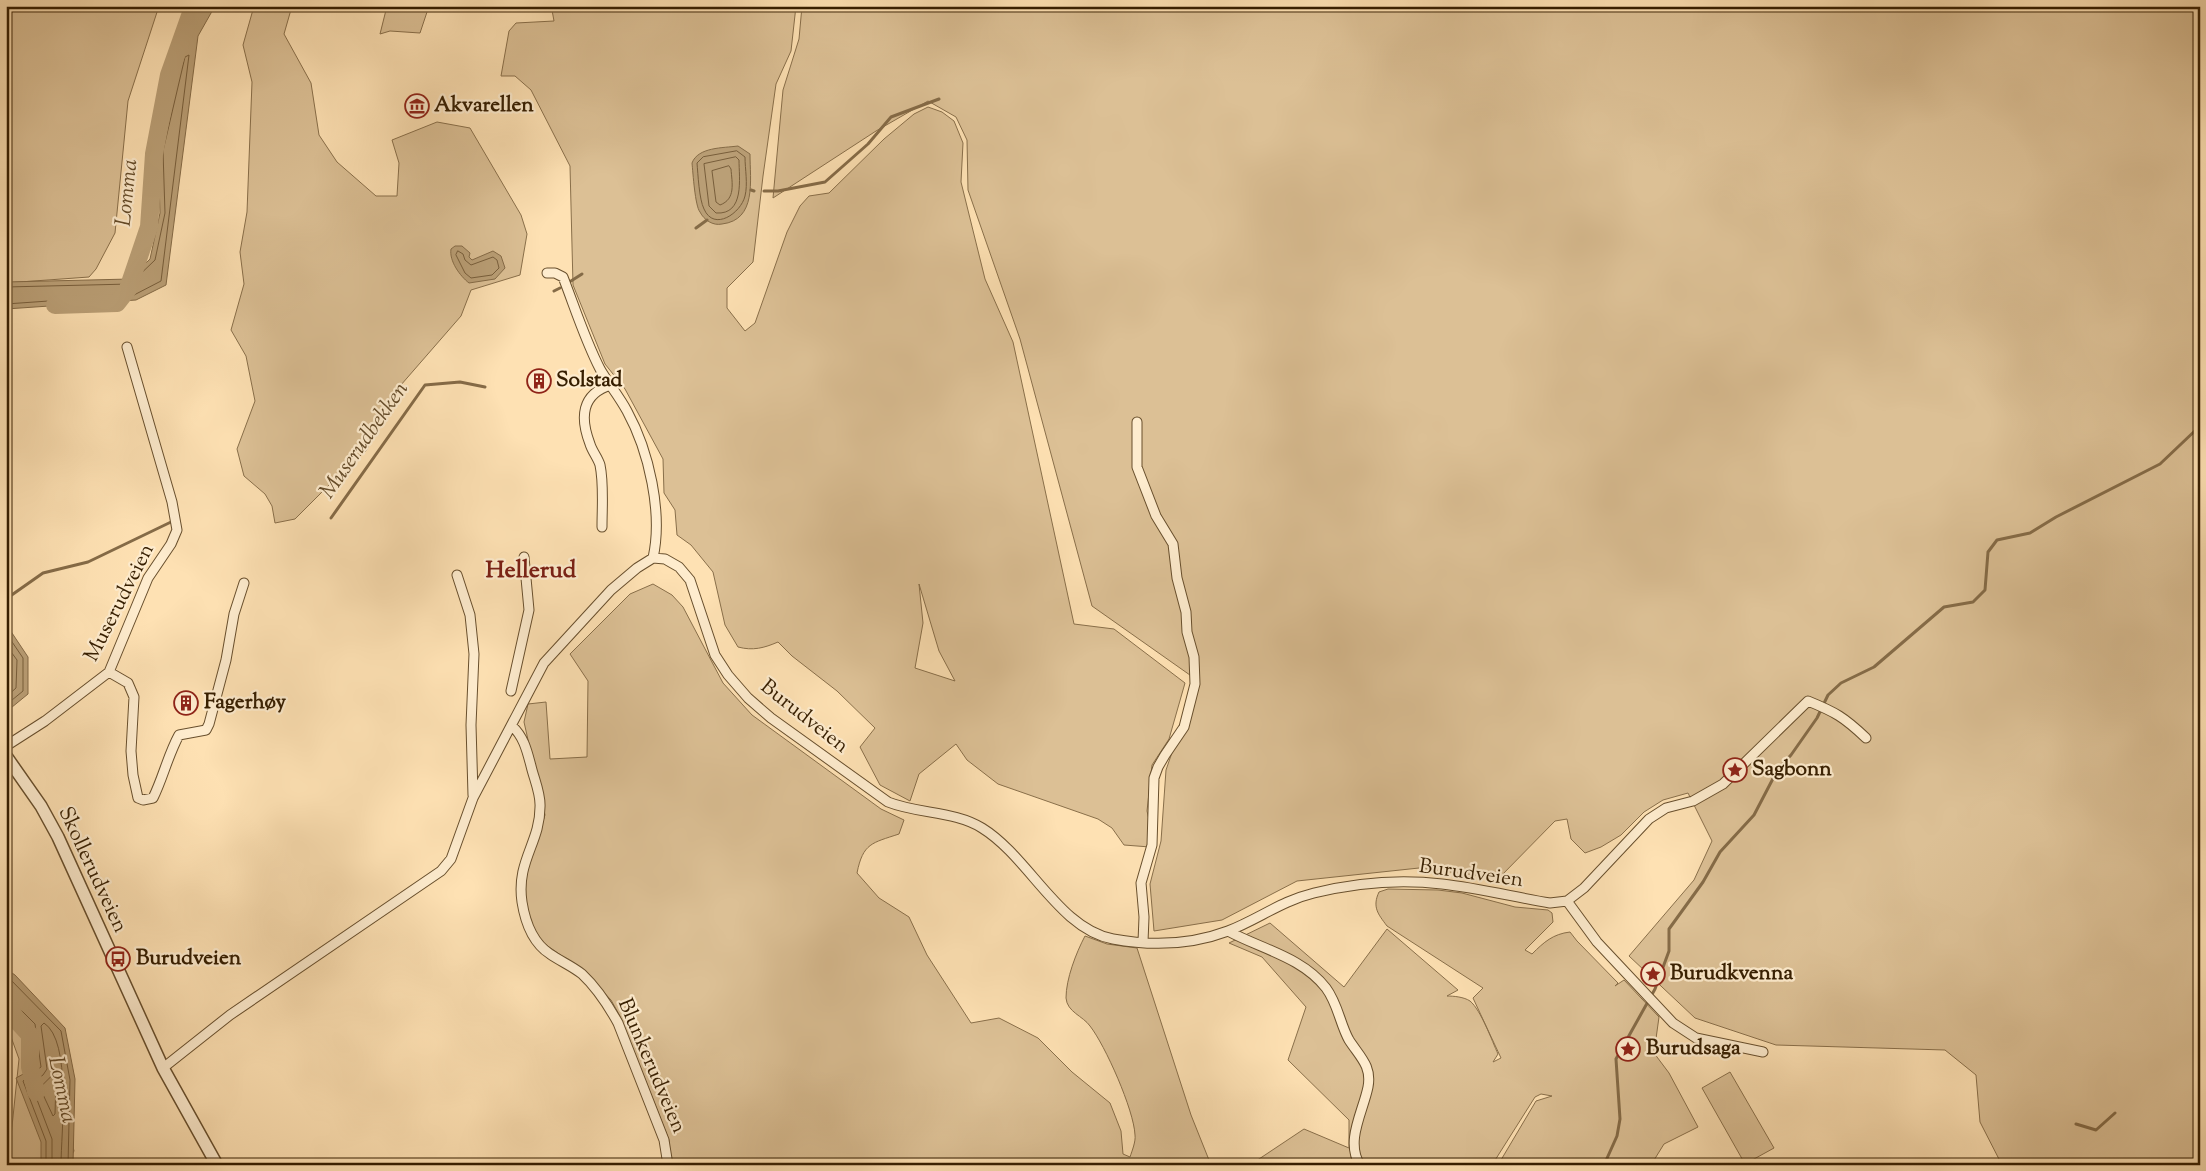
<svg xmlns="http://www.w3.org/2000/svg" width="2206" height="1171" font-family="'Sorts Mill Goudy',serif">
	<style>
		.green { fill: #dcc095; stroke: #896f4a; fill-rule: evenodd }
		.water { fill: #ba9f76; stroke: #856b47 }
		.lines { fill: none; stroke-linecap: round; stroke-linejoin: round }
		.shore { stroke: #785e3b; stroke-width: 1 }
		.stream { stroke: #856b47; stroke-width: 3 }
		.river { stroke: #ba9f76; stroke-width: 18 }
		.minor-casing { stroke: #684f2d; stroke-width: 11 }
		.tertiary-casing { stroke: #684f2d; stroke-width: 14 }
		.minor { stroke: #feecce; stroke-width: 9 }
		.tertiary { stroke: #feecce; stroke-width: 11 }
		.labels { text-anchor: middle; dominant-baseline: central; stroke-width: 4.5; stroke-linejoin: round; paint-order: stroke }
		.poi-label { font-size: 21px; font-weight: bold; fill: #361e00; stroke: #feecce; text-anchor: start }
		.street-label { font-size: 21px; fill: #361e00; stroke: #feecce }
		.water-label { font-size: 22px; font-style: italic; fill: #644b29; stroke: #feecce }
		.quarter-label { font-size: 24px; font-weight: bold; fill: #7a1f14; stroke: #feecce }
	</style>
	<rect width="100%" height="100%" fill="#fee1b3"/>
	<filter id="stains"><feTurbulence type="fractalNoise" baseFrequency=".004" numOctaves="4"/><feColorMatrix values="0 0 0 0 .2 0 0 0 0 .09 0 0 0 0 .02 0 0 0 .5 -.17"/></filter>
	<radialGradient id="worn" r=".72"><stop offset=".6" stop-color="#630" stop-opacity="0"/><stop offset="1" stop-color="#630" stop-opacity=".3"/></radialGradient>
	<!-- green -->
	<path class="green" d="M6,6h153l-31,95 -13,132 -19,36 -7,8 -83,6z
		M254,6h38l-8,28 27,49 8,52 18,27 39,34h21l2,-33 -7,-23 45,-18 33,6 51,87 6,19 -7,41 -49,15 -10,26 -74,85 -20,49 -19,16 -53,53 -20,4 -3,-17 -7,-12 -21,-18 -7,-27 18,-48 -9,-45 -15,-26 13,-46 -4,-32 7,-40 5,-130 -9,-37z
		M387,6h42l-9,27 -30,-2 -10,3z
		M544,6h252l-5,45 -15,33 -13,92 -10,86 -26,26v20l18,23 10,-8 32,-91 13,-26 9,-10 20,-3 55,-54 30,-25 14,-7 14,5 12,9 9,22 -2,39 24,97 28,63 61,282 40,5 71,54 -16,56 -17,26 -5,46 3,13v23l-26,-2 -12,-17 -14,-9 -100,-35 -31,-24 -11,-16 -37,30 -9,27 -30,-16 -20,-38 15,-19 -38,-37 -45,-35 -14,-14c-14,6 -25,9 -40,5l-13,-22 -12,-53 -22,-27 -14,-10 -2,-25 -11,-17 -1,-34 -38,-70 -20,-25 -32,-79 -3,-119 -39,-76 -16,-14h-14l8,-45 7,-8 38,-2 -2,-11zM919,584l20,67 16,30 -40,-13 8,-45z
		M802,6h1398v1159h-198l-22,-43 -4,-47 -31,-25 -169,-5 -81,-27 -66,-62 65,-76 18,-39 -24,-48 -25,7 -19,12 -23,23 -20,12 -16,6 -14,-14 -4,-20 -12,2 -56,57 -80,-10 -122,13 -75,39 -68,11 -4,-47 11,-43 5,-71 31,-90 -105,-74 -72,-267 -52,-149 -1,-50 -11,-23 -28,-16 -52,30 -103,67 10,-108 16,-51z
		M653,584l19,11 11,12 40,76 29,32 129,94 23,11 -5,14c-27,9 -36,9 -42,39l22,25 30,19 18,38 44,68 28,-5 39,20 34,34 38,31 11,28 2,23 7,3c2,-6 6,-16 5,-22 -1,-25 -30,-90 -45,-109 -7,-10 -23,-14 -24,-28 0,-19 10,-45 19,-62l22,8 30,4 54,167 20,50h-543l1,-25 -49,-124 -9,-16 -14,-15 -12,-13 -43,-30 -13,-19 -8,-36 24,-72 -21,-93 4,-18 18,-2 4,57 37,-2 1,-76 -18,-27 60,-60z
		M1388,889l50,1 24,3 53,14 33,3 4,3 1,9 -28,28 7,4c12,-12 21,-20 38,-22l7,9 41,42 -3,3 9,-6 35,37 -5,36 15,20 29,54 -34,17 -13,21h-153l38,-64 16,-5 -11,-2 -6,3 -43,68h-242l54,-36 45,19v-28l-61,-60 18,-53 -44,-50 -33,-14 41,-20 74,64 43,-58 71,61 -11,6c7,0 17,1 23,5 11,9 22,40 28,53l-5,8 8,-4 -28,-60 10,-10 -96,-62c-9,-12 -15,-19 -8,-34z
		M6,978l41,58 27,115 -8,14h-58l11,-106 -13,-36z
		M1730,1072l44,76 -29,16 -43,-76z"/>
	<!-- water -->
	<path class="water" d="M201,6h14l-17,30 -32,249 -30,15 -130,9v-27l124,-3 20,-20 10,-46 -2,-62 25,-109z
		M738,146l12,8c0,26 7,66 -28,70 -9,2 -18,-4 -22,-12 -5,-6 -7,-39 -8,-49 6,-16 31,-15 46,-17z
		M455,246h7l8,7 -1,4 3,3 21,-9 8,5 4,12 -10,11 -26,4c-9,-7 -20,-22 -18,-34z
		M6,624l22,33v37l-22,18z
		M6,969l9,6 50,53 10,51 -2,86h-32v-23l-25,-64 20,-11 -6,-41 -24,-24z"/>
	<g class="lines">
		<!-- shore -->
		<path class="shore" d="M737,151l8,6c0,12 3,27 0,39 -4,17 -31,36 -41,13 -5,-10 -6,-35 -7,-46l6,-6z
			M736,157l3,3c0,18 6,55 -23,53l-7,-7 -5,-42z
			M729,166l2,3c1,14 5,30 -11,36l-4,-3 -4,-31z
			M458,251l5,3 2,6 6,5 22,-8 4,3 2,8 -7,7 -21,3 -6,-5 -9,-18z
			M6,287l124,-3 25,-24 10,-47 -2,-62 22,-94 4,-2 -28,226 -27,14 -128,9
			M6,633l17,25v33l-17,14
			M6,645l11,15 -1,28 -10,9
			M6,975l55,56 9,49 -2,85
			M6,999l6,2 23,23 6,43 -18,14 23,60v24
			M52,1076l3,1 1,4 -1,33 -2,2 -13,-28z
			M52,1165v-26l-21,-55 12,-9 4,-6 -6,-43 3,-3c28,18 17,110 17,142"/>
		<!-- stream -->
		<path class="stream" d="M2193,6l7,9
			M751,190l3,1
			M764,191h14l47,-9 43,-38 23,-27 48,-18
			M696,228l11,-8
			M571,281l11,-7
			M554,291l6,-3
			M331,518l94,-133 35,-3 25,5
			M6,599l37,-26 45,-11 83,-40
			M2076,1124l20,6 19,-17
			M1604,1165l13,-29 3,-17 -4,-60 39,-70 14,-38v-22l34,-47 17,-30 34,-37 24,-46 13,-14 26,-37 11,-23 13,-12 33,-16 70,-60 29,-5 12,-12 3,-38 9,-12 33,-7 26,-16 104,-53 40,-38"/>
		<!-- river -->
		<path class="river" d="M55,305l62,-2 11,-14 21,-62 5,-73 15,-79 22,-62 5,-7
			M6,1002l12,20 12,13v32l6,25"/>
		<!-- minor casing -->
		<g class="minor-casing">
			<path id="minor" d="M547,273h8l8,4c12,31 22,63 37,92 8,14 19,27 27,42 22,40 36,102 26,147
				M1137,422v45l19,49 17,28 4,34 9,34 1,20 7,25 1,27 -11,43 -19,28 -7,12 -4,11 -2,67 -11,38 3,34 -1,25
				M602,527c0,-20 2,-43 -2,-62 -2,-7 -8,-14 -10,-21 -10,-26 -9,-50 21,-59
				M457,575l13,40 4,39 -3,71 2,70
				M109,672l19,11 6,14 -3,54 2,24 5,23 5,2 10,-2c10,-20 15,-43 26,-63l27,-5 3,-6 17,-64 8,-46 10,-31
				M511,691l18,-81 -5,-53
				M512,726c12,11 15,25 19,40 3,13 10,28 9,41 0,36 -24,54 -18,95 3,19 11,41 28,52 10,7 22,12 32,20 15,14 26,31 36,49l46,117 4,25
				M6,746l39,-25 64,-49 39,-94 23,-34 6,-14 -5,-28 -45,-155
				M1567,901l30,41 76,81 23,15 67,14
				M1228,931c33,18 74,26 98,57 12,16 14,36 23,52 11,17 23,26 19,47 -5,25 -23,54 -8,78
				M163,1068l67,-53 211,-144 10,-12 22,-61 71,-135 67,-73 26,-22 16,-10 12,1 14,8 11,13 25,75 13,20 20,23 23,20 117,84c30,12 67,9 94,26 47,29 77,101 131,111 38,7 78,6 115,-8 31,-12 53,-30 86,-38 41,-10 87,-14 128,-9 36,4 72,13 108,19l17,-2 17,-13 65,-69 17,-11 27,-7 30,-17 85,-83c27,11 36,16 58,37"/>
		</g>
		<!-- tertiary casing -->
		<g class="tertiary-casing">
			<path id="tertiary" d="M6,756l35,50 17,31 105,231 54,97"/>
		</g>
		<!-- minor -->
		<use href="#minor" class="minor"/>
		<!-- tertiary -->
		<use href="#tertiary" class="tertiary"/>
	</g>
	<!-- icons -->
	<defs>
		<g id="museum-ring" transform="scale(1.25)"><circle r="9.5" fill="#feecce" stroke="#8f2418" stroke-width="1.5"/><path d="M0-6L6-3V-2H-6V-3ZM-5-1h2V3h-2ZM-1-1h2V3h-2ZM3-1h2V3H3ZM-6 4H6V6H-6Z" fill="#8f2418"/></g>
		<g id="building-ring" transform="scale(1.25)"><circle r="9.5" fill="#feecce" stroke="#8f2418" stroke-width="1.5"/><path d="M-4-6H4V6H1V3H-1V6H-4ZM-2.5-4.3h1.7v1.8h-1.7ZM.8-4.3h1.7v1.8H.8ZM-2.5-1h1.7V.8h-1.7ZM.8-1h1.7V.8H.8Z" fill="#8f2418"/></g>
		<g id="sight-ring" transform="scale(1.25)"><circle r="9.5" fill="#feecce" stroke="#8f2418" stroke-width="1.5"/><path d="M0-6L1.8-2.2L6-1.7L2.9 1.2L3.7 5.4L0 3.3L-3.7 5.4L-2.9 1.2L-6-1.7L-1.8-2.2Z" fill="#8f2418"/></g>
		<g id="bus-ring" transform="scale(1.25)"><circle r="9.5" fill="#feecce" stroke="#8f2418" stroke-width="1.5"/><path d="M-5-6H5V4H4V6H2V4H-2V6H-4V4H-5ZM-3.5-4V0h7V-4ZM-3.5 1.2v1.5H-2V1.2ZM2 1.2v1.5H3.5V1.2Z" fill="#8f2418"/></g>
	</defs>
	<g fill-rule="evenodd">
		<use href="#museum-ring" x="417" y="106"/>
		<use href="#building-ring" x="539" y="381"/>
		<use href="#building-ring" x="186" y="703"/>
		<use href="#sight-ring" x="1735" y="770"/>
		<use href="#bus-ring" x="118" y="959"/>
		<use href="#sight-ring" x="1653" y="974"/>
		<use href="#sight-ring" x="1628" y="1049"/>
	</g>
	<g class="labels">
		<!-- poi labels -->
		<g class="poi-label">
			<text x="434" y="106">Akvarellen</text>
			<text x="556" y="381">Solstad</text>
			<text x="204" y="703">Fagerhøy</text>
			<text x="1752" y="770">Sagbonn</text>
			<text x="136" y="959">Burudveien</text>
			<text x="1670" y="974">Burudkvenna</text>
			<text x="1646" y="1049">Burudsaga</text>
		</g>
		<!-- street labels -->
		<g class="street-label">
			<text transform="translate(120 603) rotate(-63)">Muserudveien</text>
			<text transform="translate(804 717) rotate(38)">Burudveien</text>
			<text transform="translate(92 870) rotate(65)">Skollerudveien</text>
			<text transform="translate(1471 874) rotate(8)">Burudveien</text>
			<text transform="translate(651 1066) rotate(67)">Blunkerudveien</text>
		</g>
		<!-- water labels -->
		<g class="water-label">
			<text transform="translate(128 193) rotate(-84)">Lomma</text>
			<text transform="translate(365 441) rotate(-55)">Muserudbekken</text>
			<text transform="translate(61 1090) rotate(78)">Lomma</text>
		</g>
		<!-- quarter labels -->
		<g class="quarter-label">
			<text x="531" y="571">Hellerud</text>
		</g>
	</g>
	<!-- margin -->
	<rect width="2206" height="1171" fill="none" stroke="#fee1b3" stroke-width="25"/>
	<rect x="8" y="8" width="2191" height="1156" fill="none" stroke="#361e00" stroke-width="2.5"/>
	<rect x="12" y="12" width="2181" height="1146" fill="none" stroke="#361e00"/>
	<rect width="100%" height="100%" filter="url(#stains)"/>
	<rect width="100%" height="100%" fill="url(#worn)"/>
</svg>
